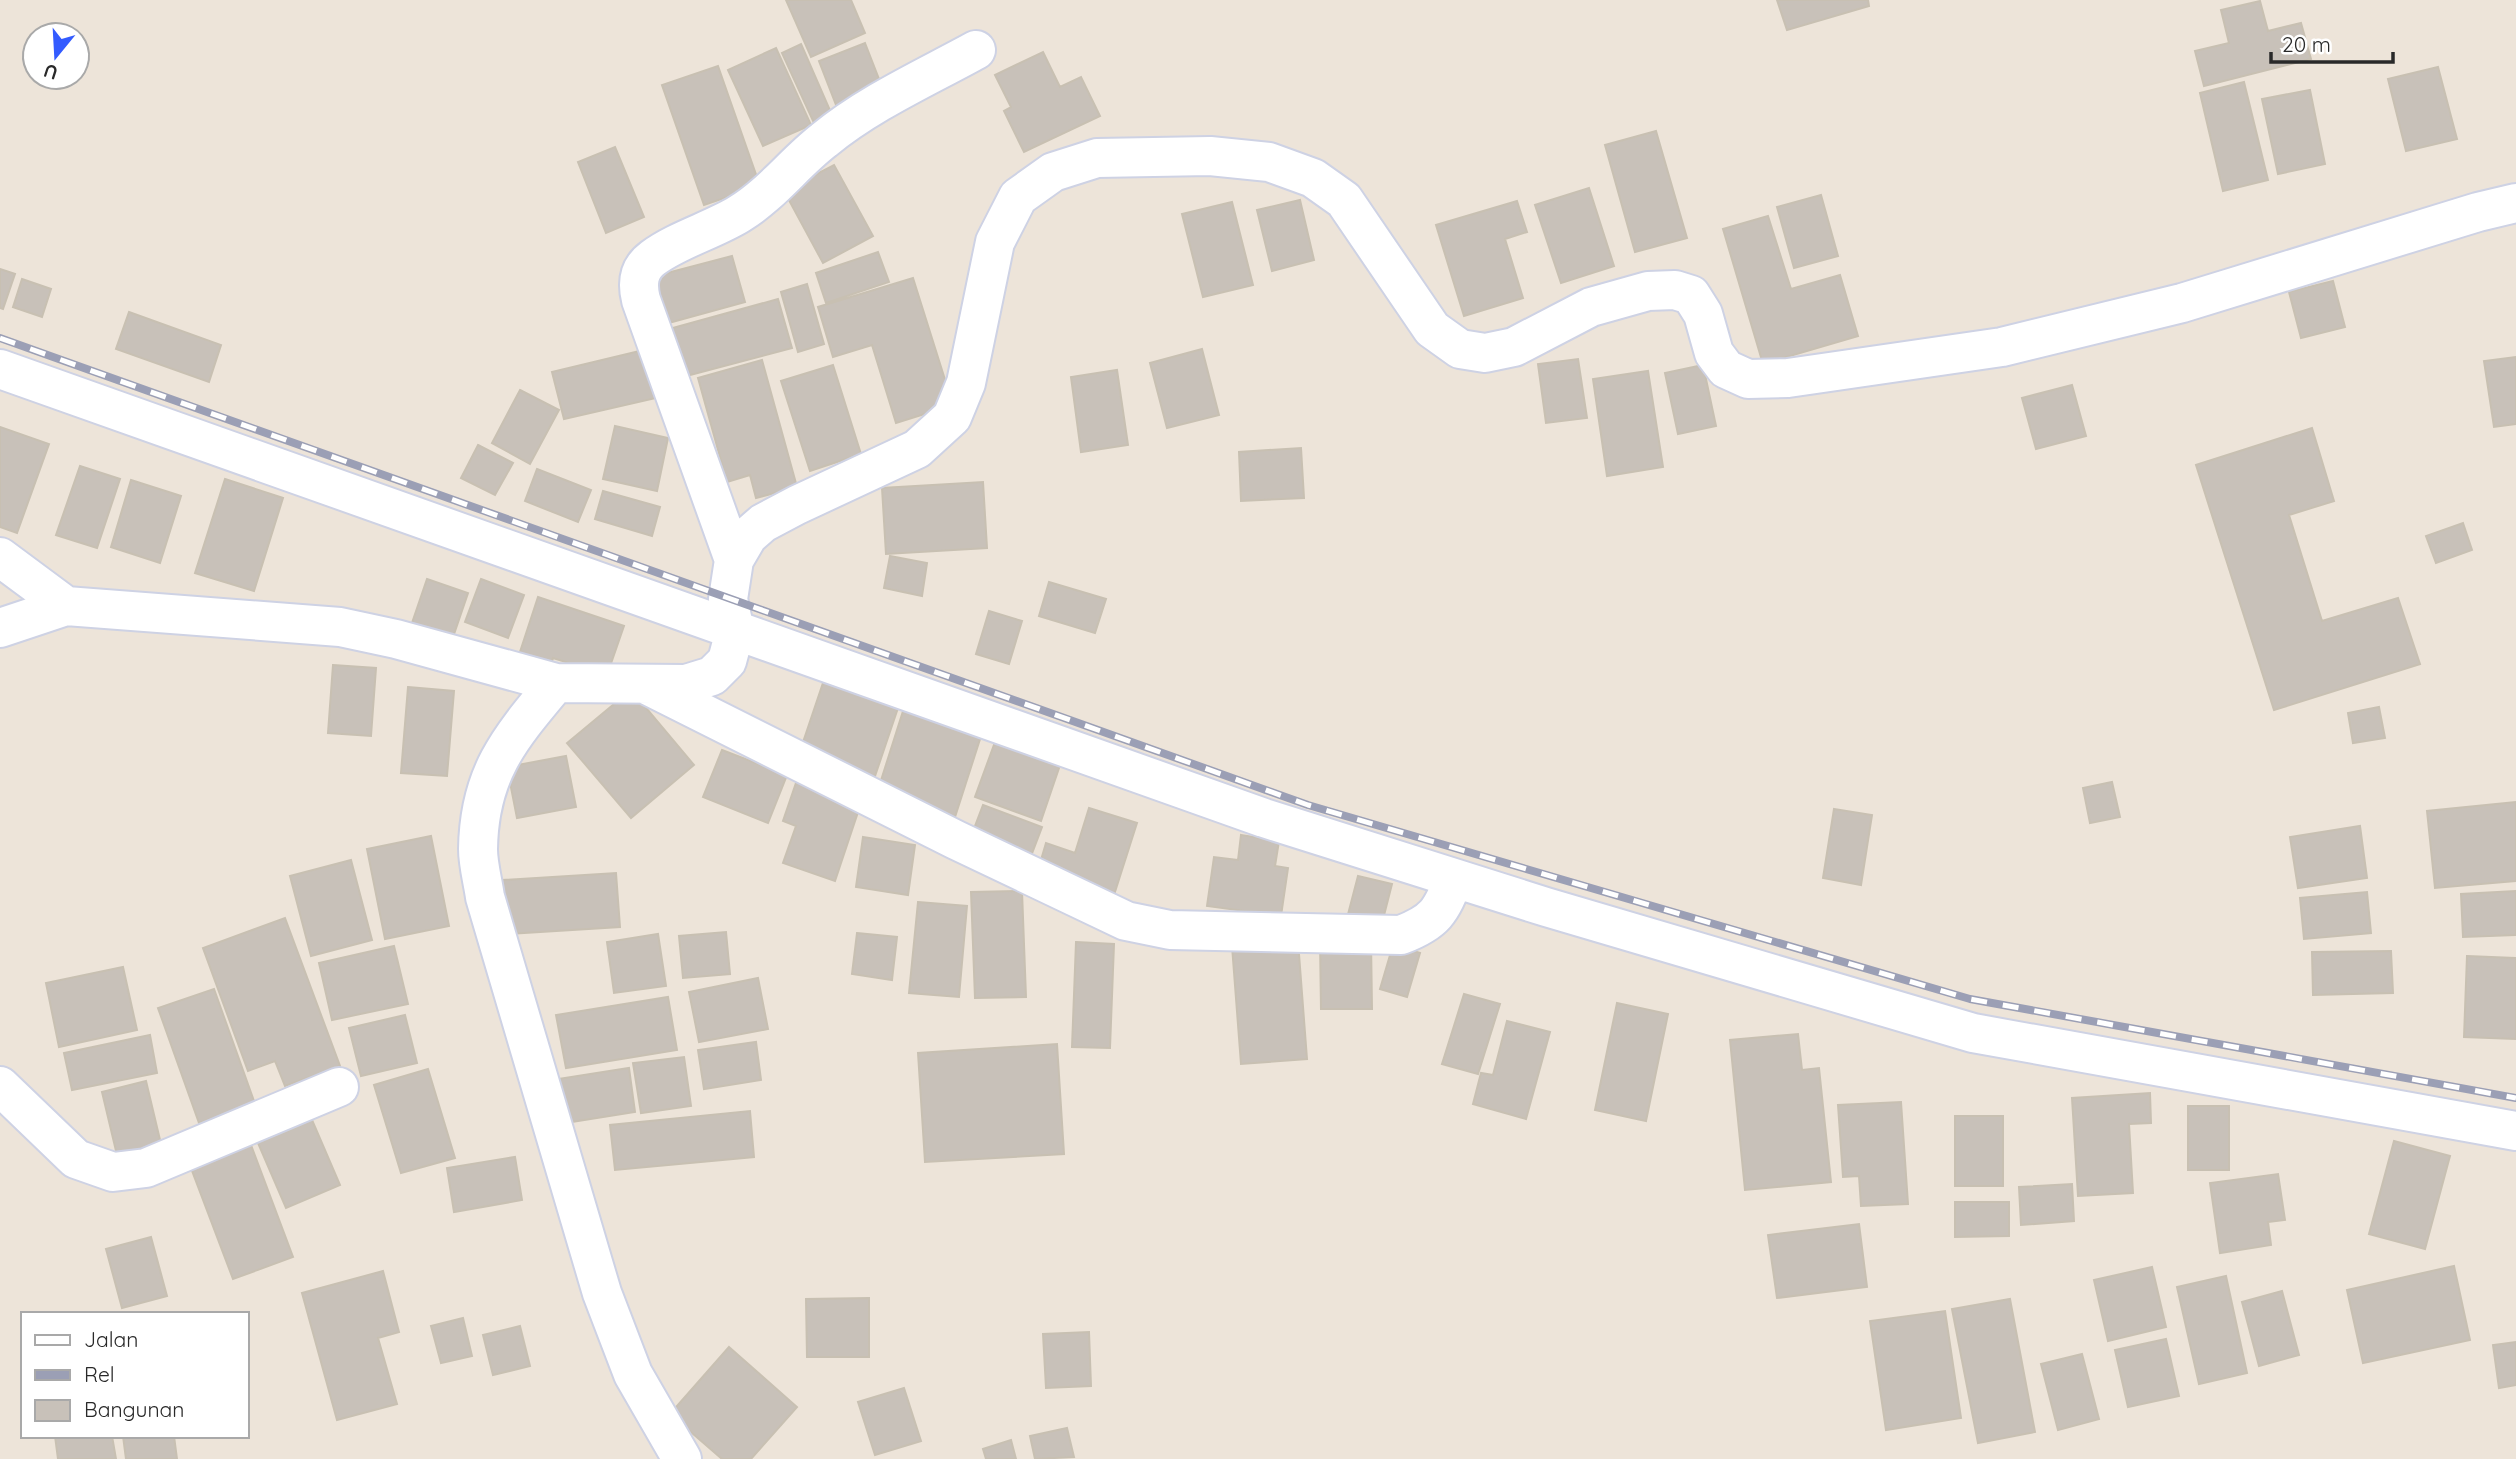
<svg xmlns="http://www.w3.org/2000/svg" width="2516" height="1459" font-family="Quicksand,sans-serif">
	<style>
		.building { fill: #c8c1b9; stroke: #c8c0b2; stroke-width: 2 }
		.lines { fill: none; stroke-linecap: round; stroke-linejoin: round }
		.minor-casing { stroke: #ced2e4; stroke-width: 42 }
		.minor { stroke: #fff; stroke-width: 38 }
		.rail-casing { stroke: #9b9fb5; stroke-width: 8 }
		.rail { stroke: #fff; stroke-width: 5; stroke-dasharray: 16; stroke-linecap: butt }
	</style>
	<rect width="100%" height="100%" fill="#ede4d9"/>
	<!-- building -->
	<path class="building" d="M786,0h65l14,33 -54,24z
		M1777,0h91l1,6 -82,24z
		M2260,1l8,30 33,-8 10,36 -107,27 -9,-35 34,-8 -8,-33z
		M865,43l19,49 -46,18 -19,-49z
		M801,44l31,71 -18,8 -32,-70z
		M776,48l35,77 -48,21 -35,-76z
		M1043,52l17,35 21,-10 19,39 -76,36 -20,-41 7,-4 -16,-32z
		M718,66l42,120 -56,19 -42,-120z
		M2438,67l19,72 -51,12 -18,-72z
		M2244,82l24,98 -45,11 -23,-98z
		M2310,90l15,74 -47,10 -16,-75z
		M1656,131l31,107 -52,14 -30,-107z
		M615,147l29,70 -38,16 -28,-71z
		M834,165l39,71 -50,27 -39,-72z
		M1589,188l25,78 -53,17 -26,-78z
		M1821,195l17,61 -44,12 -17,-61z
		M1300,200l14,60 -42,11 -15,-61z
		M1517,201l10,31 -22,7 18,59 -59,18 -28,-91z
		M1232,202l21,83 -50,12 -21,-83z
		M1768,216l23,73 49,-14 18,61 -95,28 -40,-135z
		M878,252l11,30 -63,21 -10,-30z
		M732,256l13,46 -80,22 -13,-47z
		M0,269l15,5 -12,35 -3,-1z
		M913,278l40,127 -57,18 -24,-78 -39,12 -15,-50z
		M22,279l29,10 -9,28 -29,-10z
		M2333,281l12,46 -44,11 -12,-46z
		M807,284l17,60 -26,8 -17,-60z
		M778,299l14,49 -117,31 -13,-48z
		M129,312l92,33 -12,37 -93,-33z
		M648,349l12,48 -96,22 -12,-47z
		M1202,349l17,66 -52,13 -17,-65z
		M2516,357v67l-22,3 -10,-66z
		M1578,359l9,59 -41,5 -8,-59z
		M762,360l35,127 -41,11 -6,-23 -23,7 -29,-104z
		M833,365l28,89 -51,17 -29,-90z
		M1703,365l13,61 -38,8 -13,-61z
		M1117,370l11,75 -47,7 -10,-75z
		M1648,371l15,96 -56,9 -14,-97z
		M2072,385l14,51 -50,13 -14,-51z
		M520,390l39,20 -29,54 -38,-21z
		M615,426l53,12 -11,53 -54,-12z
		M0,427l49,17 -32,89 -17,-6z
		M2312,428l22,73 -45,14 33,106 76,-23 22,66 -146,46 -78,-245z
		M478,445l35,18 -18,32 -34,-17z
		M1301,448l3,50 -63,3 -2,-49z
		M80,466l40,13 -23,69 -41,-13z
		M537,469l54,21 -13,32 -53,-21z
		M225,479l58,19 -29,93 -59,-18z
		M131,480l50,16 -21,67 -49,-16z
		M983,482l4,66 -101,6 -4,-66z
		M603,491l57,16 -8,29 -57,-17z
		M2463,523l9,27 -36,13 -10,-27z
		M890,556l37,7 -5,33 -38,-8z
		M427,579l41,14 -17,50 -41,-14z
		M481,579l43,16 -16,43 -43,-16z
		M1049,582l57,17 -11,34 -56,-17z
		M538,597l86,29 -17,49 -54,-17 -4,13 -32,-10z
		M989,611l33,10 -13,43 -33,-10z
		M333,665l43,3 -5,68 -43,-3z
		M826,674l22,8 -3,8 53,18 -25,74 -75,-25z
		M408,687l46,4 -7,85 -46,-3z
		M631,690l63,75 -63,53 -64,-75z
		M2379,707l6,31 -32,5 -5,-30z
		M904,708l78,25 -27,84 -78,-24z
		M995,742l65,23 -19,56 -66,-24z
		M722,750l65,25 -19,48 -65,-26z
		M566,756l10,51 -59,11 -10,-51z
		M797,780l64,23 -26,78 -52,-18 13,-37 -13,-5z
		M2112,782l8,35 -30,6 -7,-35z
		M2516,802v79l-81,7 -8,-77z
		M983,805l59,22 -14,37 -59,-22z
		M1089,808l48,15 -23,72 -76,-25 8,-27 29,10z
		M1834,809l38,6 -11,70 -38,-7z
		M2360,826l7,52 -69,10 -8,-51z
		M1241,835l38,6 -4,25 13,2 -7,48 -74,-10 7,-49 24,3z
		M431,836l18,90 -64,13 -18,-90z
		M863,837l52,8 -7,50 -52,-8z
		M351,860l21,80 -61,16 -21,-80z
		M616,873l4,54 -113,7 -4,-54z
		M1358,876l34,8 -12,47 -34,-9z
		M1022,891l4,106 -51,1 -4,-106z
		M2516,891v44l-53,2 -2,-43z
		M2367,892l4,41 -67,6 -4,-41z
		M918,902l49,4 -8,91 -50,-4z
		M285,918l55,148 -55,20 -10,-25 -27,10 -45,-123z
		M726,932l4,42 -47,4 -4,-42z
		M857,933l40,4 -5,43 -40,-6z
		M658,934l8,52 -52,7 -7,-51z
		M1371,940l1,69h-51l-1,-68z
		M1298,941l9,118 -66,5 -9,-118z
		M1076,942l38,2 -4,104 -38,-1z
		M1393,945l27,8 -13,44 -27,-8z
		M394,946l14,58 -76,16 -13,-57z
		M2391,951l2,42 -80,2 -1,-43z
		M2467,956l49,2v81l-52,-2z
		M123,967l14,63 -78,17 -13,-64z
		M758,978l10,51 -69,13 -10,-50z
		M214,989l41,115 -56,19 -41,-115z
		M1464,994l36,10 -22,70 -36,-10z
		M668,997l9,53 -111,18 -10,-53z
		M1617,1003l51,11 -22,107 -51,-11z
		M405,1015l12,48 -56,13 -12,-48z
		M1507,1021l43,11 -24,87 -53,-15 8,-31 12,2z
		M1798,1034l4,36 17,-2 12,114 -86,8 -15,-150z
		M150,1035l7,38 -85,17 -8,-37z
		M756,1042l5,38 -57,9 -6,-39z
		M1057,1044l7,110 -139,8 -7,-109z
		M684,1057l7,49 -50,7 -8,-50z
		M629,1068l6,44 -70,11 -7,-44z
		M428,1069l27,89 -54,15 -27,-88z
		M146,1081l15,63 -44,11 -15,-63z
		M2150,1093l1,30 -22,1 4,69 -55,3 -6,-98z
		M1901,1102l7,102 -47,2 -2,-30 -16,1 -5,-72z
		M2188,1106h41v64h-41z
		M750,1111l4,46 -139,13 -5,-45z
		M1955,1116h48v70h-48z
		M312,1120l28,65 -54,23 -28,-65z
		M2394,1141l56,15 -25,93 -56,-15z
		M251,1145l42,112 -60,22 -42,-111z
		M515,1157l7,43 -68,12 -7,-44z
		M2278,1174l7,46 -17,2 3,23 -51,8 -10,-70z
		M2072,1184l2,37 -53,4 -2,-38z
		M1955,1202h54v34l-54,1z
		M1859,1224l8,63 -90,11 -9,-63z
		M151,1237l16,59 -45,12 -16,-59z
		M2454,1266l16,74 -107,23 -16,-73z
		M2152,1267l14,60 -58,14 -14,-61z
		M383,1271l16,61 -21,6 19,66 -60,16 -35,-127z
		M2226,1276l21,97 -48,11 -22,-97z
		M2282,1291l17,64 -40,11 -17,-64z
		M869,1298v59h-62l-1,-58z
		M2010,1299l25,133 -57,11 -26,-134z
		M1945,1311l16,107 -75,12 -16,-109z
		M463,1318l9,38 -31,7 -10,-37z
		M520,1326l10,40 -37,9 -10,-40z
		M1089,1332l2,54 -45,2 -3,-54z
		M2166,1339l13,57 -51,11 -13,-57z
		M2516,1342v43l-17,3 -6,-43z
		M729,1347l68,60 -46,52h-29l-52,-45z
		M2082,1354l17,65 -41,11 -17,-66z
		M904,1388l17,53 -46,14 -17,-53z
		M1067,1428l7,29 -39,2 -5,-23z
		M55,1436h57l4,23h-58z
		M123,1436h51l3,23h-51z
		M1011,1440l5,19h-30l-3,-10z"/>
	<g class="lines">
		<!-- minor casing -->
		<g class="minor-casing">
			<path id="minor" d="M0,369l1264,449 282,89 427,126 543,98
				M0,557l66,49
				M734,560l-93,-260c-4,-16 -3,-31 12,-42 24,-18 60,-28 86,-44 33,-20 55,-51 85,-74 45,-37 101,-62 152,-90
				M0,628l66,-22 274,21 56,12 160,44 130,1 26,-8 15,-15 8,-30 -7,-32 6,-39 14,-24 15,-13 34,-18 120,-56 35,-32 14,-34 29,-141 23,-45 35,-25 44,-14 113,-2 59,6 44,16 31,22 88,129 28,20 25,4 29,-6 77,-40 57,-16 27,-1 16,5 12,19 11,39 12,16 22,10 40,-1 214,-31 180,-44 296,-91 38,-9
				M556,683c-46,55 -77,90 -78,166 0,16 5,33 7,48l117,396 31,81 49,85
				M649,686l307,154 170,81 44,9 231,5c34,-13 40,-23 53,-57
				M0,1086l76,73 37,13 33,-4 193,-81"/>
		</g>
		<!-- minor -->
		<use href="#minor" class="minor"/>
		<!-- rail casing -->
		<g class="rail-casing">
			<path id="rail" d="M0,338l1308,467 662,194 546,99"/>
		</g>
		<!-- rail -->
		<use href="#rail" class="rail"/>
	</g>
	<!-- legend -->
	<rect x="21" y="1312" width="228" height="126" fill="#ffffff" stroke="#a9a9a9" stroke-width="2"/>
	<rect x="35" y="1335" width="35" height="10" fill="#ffffff" stroke="#a9a9a9" stroke-width="2"/>
	<text x="84" y="1347" font-size="21" fill="#292929">Jalan</text>
	<rect x="35" y="1370" width="35" height="10" fill="#9b9fb5" stroke="#a9a9a9" stroke-width="2"/>
	<text x="84" y="1382" font-size="21" fill="#292929">Rel</text>
	<rect x="35" y="1400" width="35" height="21" fill="#c8c1b9" stroke="#a9a9a9" stroke-width="2"/>
	<text x="84" y="1417" font-size="21" fill="#292929">Bangunan</text>
	<!-- north arrow -->
	<g transform="translate(56 56) rotate(198)"><circle r="33" fill="#ffffff" stroke="#a9a9a9" stroke-width="2"/>
	<path d="M0-5L12 26L0 18L-12 26Z" fill="#335bff"/>
	<text y="-10" font-size="19" font-weight="bold" text-anchor="middle" fill="#292929">U</text>
	</g>
	<!-- scale -->
	<path d="M2271 52v10h122v-10" fill="none" stroke="#292929" stroke-width="3.5"/>
	<text x="2282" y="52" font-size="21" fill="#292929" stroke="#ffffff" stroke-width="5" paint-order="stroke">20 m</text>
</svg>
